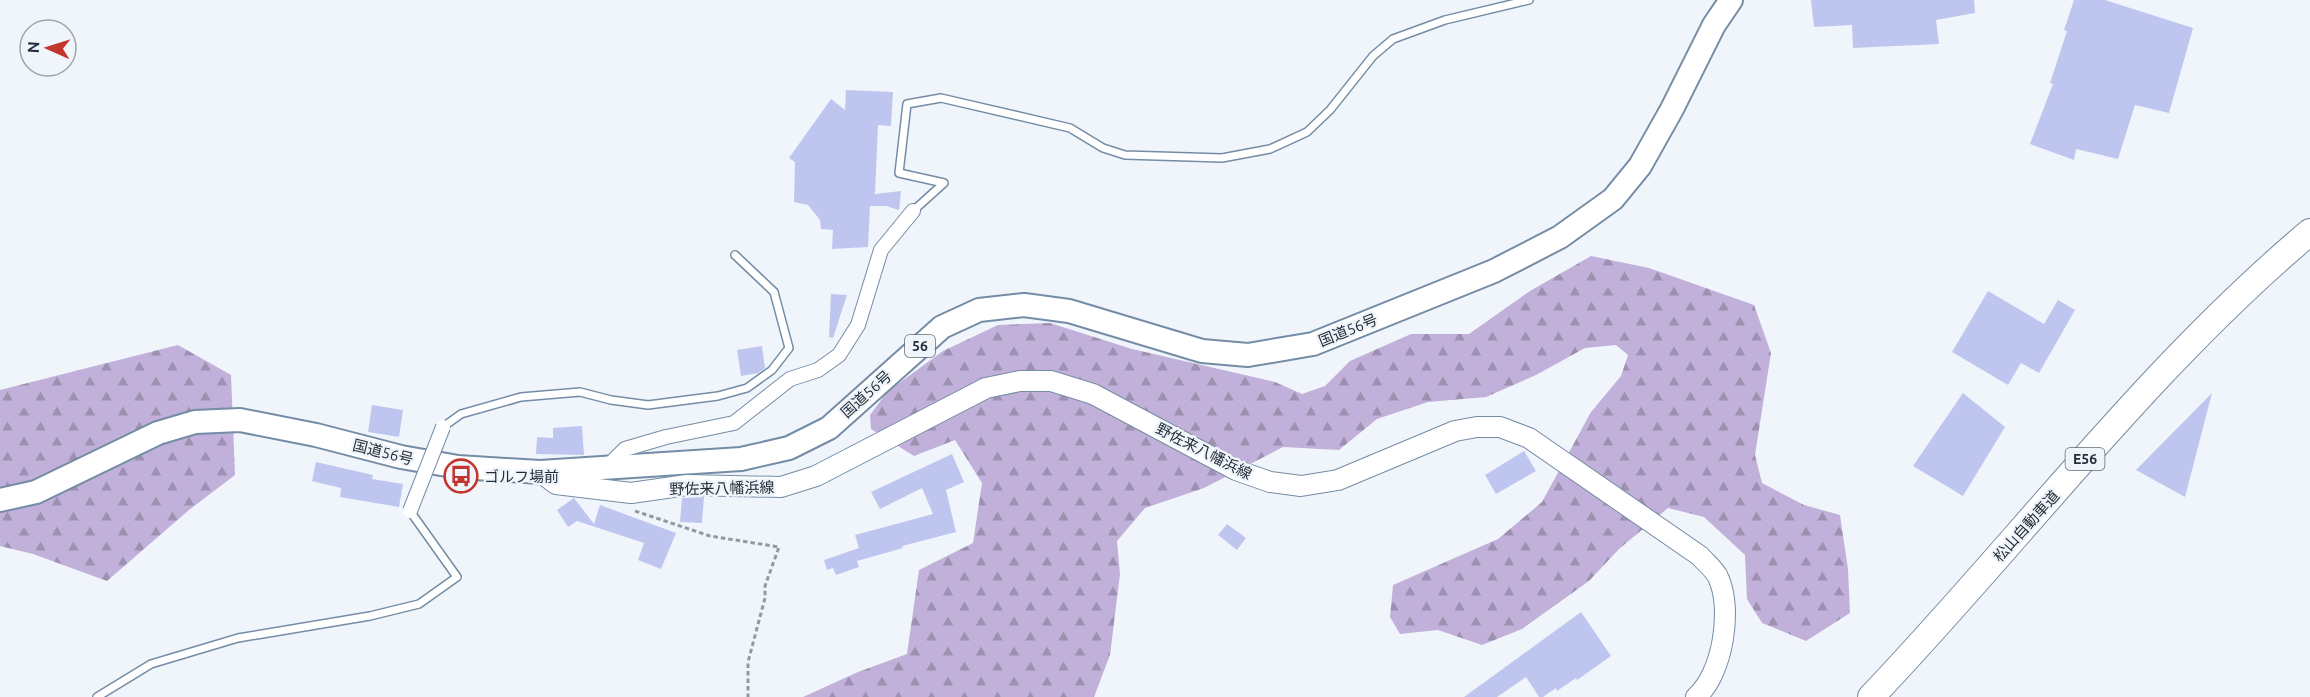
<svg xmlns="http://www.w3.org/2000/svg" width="2310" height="697" font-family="Ubuntu,'Noto Sans JP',sans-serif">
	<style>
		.forest { fill: url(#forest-firs) }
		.building { fill: #bec6f0 }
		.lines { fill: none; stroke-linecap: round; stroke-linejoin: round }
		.service-casing { stroke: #748ca5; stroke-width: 10 }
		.minor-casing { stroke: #748ca5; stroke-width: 16 }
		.secondary-casing { stroke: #748ca5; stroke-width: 22 }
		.trunk-casing { stroke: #748ca5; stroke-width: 26 }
		.motorway-casing { stroke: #748ca5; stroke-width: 28 }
		.path { stroke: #929aa1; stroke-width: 3; stroke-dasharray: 4.5 3; stroke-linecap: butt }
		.service { stroke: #fff; stroke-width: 7 }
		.minor { stroke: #fff; stroke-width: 14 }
		.secondary { stroke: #fff; stroke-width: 20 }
		.trunk { stroke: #fff; stroke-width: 22 }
		.motorway { stroke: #fff; stroke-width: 26 }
		.minor-bridge-casing { stroke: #748ca5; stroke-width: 16; stroke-linecap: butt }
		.minor-bridge { stroke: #fff; stroke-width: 14 }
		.labels { text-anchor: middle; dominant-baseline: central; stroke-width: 5; stroke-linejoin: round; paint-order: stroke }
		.shield { fill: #f0f5fb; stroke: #626a73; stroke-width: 1.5 }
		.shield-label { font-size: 14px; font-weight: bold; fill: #252f39 }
		.street-label { font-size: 15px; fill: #252f39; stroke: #f0f5fb }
		.poi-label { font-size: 15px; fill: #252f39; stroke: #f0f5fb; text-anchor: start }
	</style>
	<defs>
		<pattern id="forest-firs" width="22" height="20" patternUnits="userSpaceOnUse" patternTransform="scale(1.5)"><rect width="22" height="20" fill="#c1b0d9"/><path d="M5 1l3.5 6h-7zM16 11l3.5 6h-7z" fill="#9d90b1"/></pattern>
	</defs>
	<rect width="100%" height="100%" fill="#f0f5fb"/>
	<!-- forest -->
	<path class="forest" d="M1591,256l58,12 105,37 17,48 -16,102 7,28 42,22 36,10 8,54 2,44 -44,28 -44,-18 -15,-24 -2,-44 -41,-38 -36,-9 -49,41 -30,32 -67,48 -40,16 -44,-15 -38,4 -10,-17 3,-32 105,-46 44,-37 49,-90 30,-36 7,-21 -12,-10 -31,3 -49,27 -50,22 -58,5 -51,17 -38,31 -56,-3 -79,41 -59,20 -28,33 3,33 -10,81 -16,42h-291l55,-25 49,-18 12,-84 54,-27 9,-60 -27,-43 -41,16 -43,-27 -1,-14 17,-23 56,-41 55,-26 52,-2 82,26 143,33 27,12 23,-8 25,-25 61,-27h58l61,-43z
		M178,345l53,30 4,100 -46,35 -82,71 -74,-27 -33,-8v-156z"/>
	<!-- building -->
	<path class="building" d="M1811,0h163l1,13 -39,7 3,24 -86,4 -1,-23 -38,2z
		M2074,0h31l88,28 -24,85 -34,-8 -17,54 -42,-10 -2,11 -44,-16 23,-60 -3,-1 17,-52 -3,-1z
		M846,90l47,2 -2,34 -13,-1 -3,69 26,-3 -2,19 -13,-4h-16l-2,41 -36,2 1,-19 -12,-1 -1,-9 -12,-15 -14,-3 1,-40 -6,-4 42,-59 14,11z
		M1988,291l56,33 14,-24 17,10 -36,63 -18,-10 -13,22 -56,-33z
		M831,294l16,1 -14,43 -4,-1z
		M762,346l3,22 -7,5 -17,3 -4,-26z
		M1963,393l42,34 -42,69 -50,-30z
		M2212,393l-27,104 -49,-27z
		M372,405l31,5 -4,27 -31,-5z
		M582,426l2,29 -48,-1 1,-17 16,1v-10z
		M1524,451l12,20 -40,23 -11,-19z
		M952,454l12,28 -18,8 10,42 -54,14 1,2 -46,13 2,6 -23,8 -3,-7 -6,2 -3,-10 35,-12 -4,-13 78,-21 -11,-26 -42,21 -9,-17z
		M316,462l57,13 -1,4 31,5 -4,23 -59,-10 1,-9 -29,-7z
		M704,497l-2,26 -22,-1 2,-24z
		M574,498l20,26 6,-19 76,28 -15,36 -23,-9 6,-17 -67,-22 -9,6 -11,-17z
		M1227,524l19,14 -9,12 -19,-15z
		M1581,612l30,44 -34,24 -1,-2 -19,13 -1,-3 -13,9h-4l-13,-20 -29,20h-33z"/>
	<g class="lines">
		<!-- service casing -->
		<g class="service-casing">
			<path id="service" d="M913,211l31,-28 -45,-10 8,-69 34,-6 129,30 33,20 22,7 97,3 48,-9 37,-17 23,-22 43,-54 20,-17 52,-19 84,-20
				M443,427l18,-13 60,-17 59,-5 31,8 37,5 70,-9 29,-8 25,-18 17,-22 -15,-56 -39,-37
				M97,697l54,-33 87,-26 132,-22 49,-12 38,-27 -47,-66"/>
		</g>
		<!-- minor casing -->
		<g class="minor-casing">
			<path id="minor" d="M607,467l18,-18 41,-12 68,-14 56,-44 28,-9 21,-15 19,-30 23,-75 32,-39"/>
		</g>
		<!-- secondary casing -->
		<g class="secondary-casing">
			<path id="secondary" d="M540,472l16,12 75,9 56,-8 94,2 35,-11 170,-88 34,-7h31l42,13 143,76 34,12 31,4 37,-6 117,-49 22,-4h23l29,11 171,118c5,6 15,14 18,21 15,31 5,97 -22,120"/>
		</g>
		<!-- trunk casing -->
		<g class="trunk-casing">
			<path id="trunk" d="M0,500l36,-8 122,-59 37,-11 45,-2 76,15 85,22 57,10 82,5 201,-13 48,-11 40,-20 113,-101 37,-17 45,-5 45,6 133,40 46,4 65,-11 181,-73 66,-34 53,-38 27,-33 32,-57 42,-84 17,-25"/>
		</g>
		<!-- motorway casing -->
		<g class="motorway-casing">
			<path id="motorway" d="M1871,697c147,-154 276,-328 439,-465"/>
		</g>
		<!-- path -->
		<path class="path" d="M635,511l75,25 69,11 -14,39v12l-17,64v35"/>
		<!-- service -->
		<use href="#service" class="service"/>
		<!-- minor -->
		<use href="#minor" class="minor"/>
		<!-- secondary -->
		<use href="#secondary" class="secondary"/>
		<!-- trunk -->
		<use href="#trunk" class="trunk"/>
		<!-- motorway -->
		<use href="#motorway" class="motorway"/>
		<!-- minor-bridge casing -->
		<g class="minor-bridge-casing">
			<path id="minor-bridge" d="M410,511l33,-84"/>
		</g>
		<!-- minor-bridge -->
		<use href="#minor-bridge" class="minor-bridge"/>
	</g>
	<!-- icons -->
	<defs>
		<g id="bus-ring" transform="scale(1.725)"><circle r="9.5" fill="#f0f5fb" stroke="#c3352f" stroke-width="1.5"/><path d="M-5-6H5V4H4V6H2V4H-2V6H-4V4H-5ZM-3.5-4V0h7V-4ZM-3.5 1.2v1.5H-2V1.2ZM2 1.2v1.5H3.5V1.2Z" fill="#c3352f"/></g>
	</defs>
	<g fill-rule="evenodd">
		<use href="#bus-ring" x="461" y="476"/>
	</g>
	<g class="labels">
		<!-- shield labels -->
		<g class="shield">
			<rect x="905" y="335" width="30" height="22" rx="4.5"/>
			<rect x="2065.5" y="448" width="39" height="22" rx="4.5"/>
		</g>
		<g class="shield-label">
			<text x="920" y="346">56</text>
			<text x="2085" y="459">E56</text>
		</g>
		<!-- street labels -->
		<g class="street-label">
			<text transform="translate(1348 330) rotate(-22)">国道56号</text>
			<text transform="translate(866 394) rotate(-42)">国道56号</text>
			<text transform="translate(1204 451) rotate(27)">野佐来八幡浜線</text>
			<text transform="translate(383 452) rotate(14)">国道56号</text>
			<text transform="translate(722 488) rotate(-1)">野佐来八幡浜線</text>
			<text transform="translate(2026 526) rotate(-48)">松山自動車道</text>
		</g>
		<!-- poi labels -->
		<g class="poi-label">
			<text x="484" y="476">ゴルフ場前</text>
		</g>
	</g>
	<!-- north arrow -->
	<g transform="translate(48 48) rotate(273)"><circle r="28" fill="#f0f5fb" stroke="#9fa6ad" stroke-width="1.5"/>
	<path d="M0-4.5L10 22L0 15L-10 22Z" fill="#c3352f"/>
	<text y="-9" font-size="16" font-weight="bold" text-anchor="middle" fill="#252f39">N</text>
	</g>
</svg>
